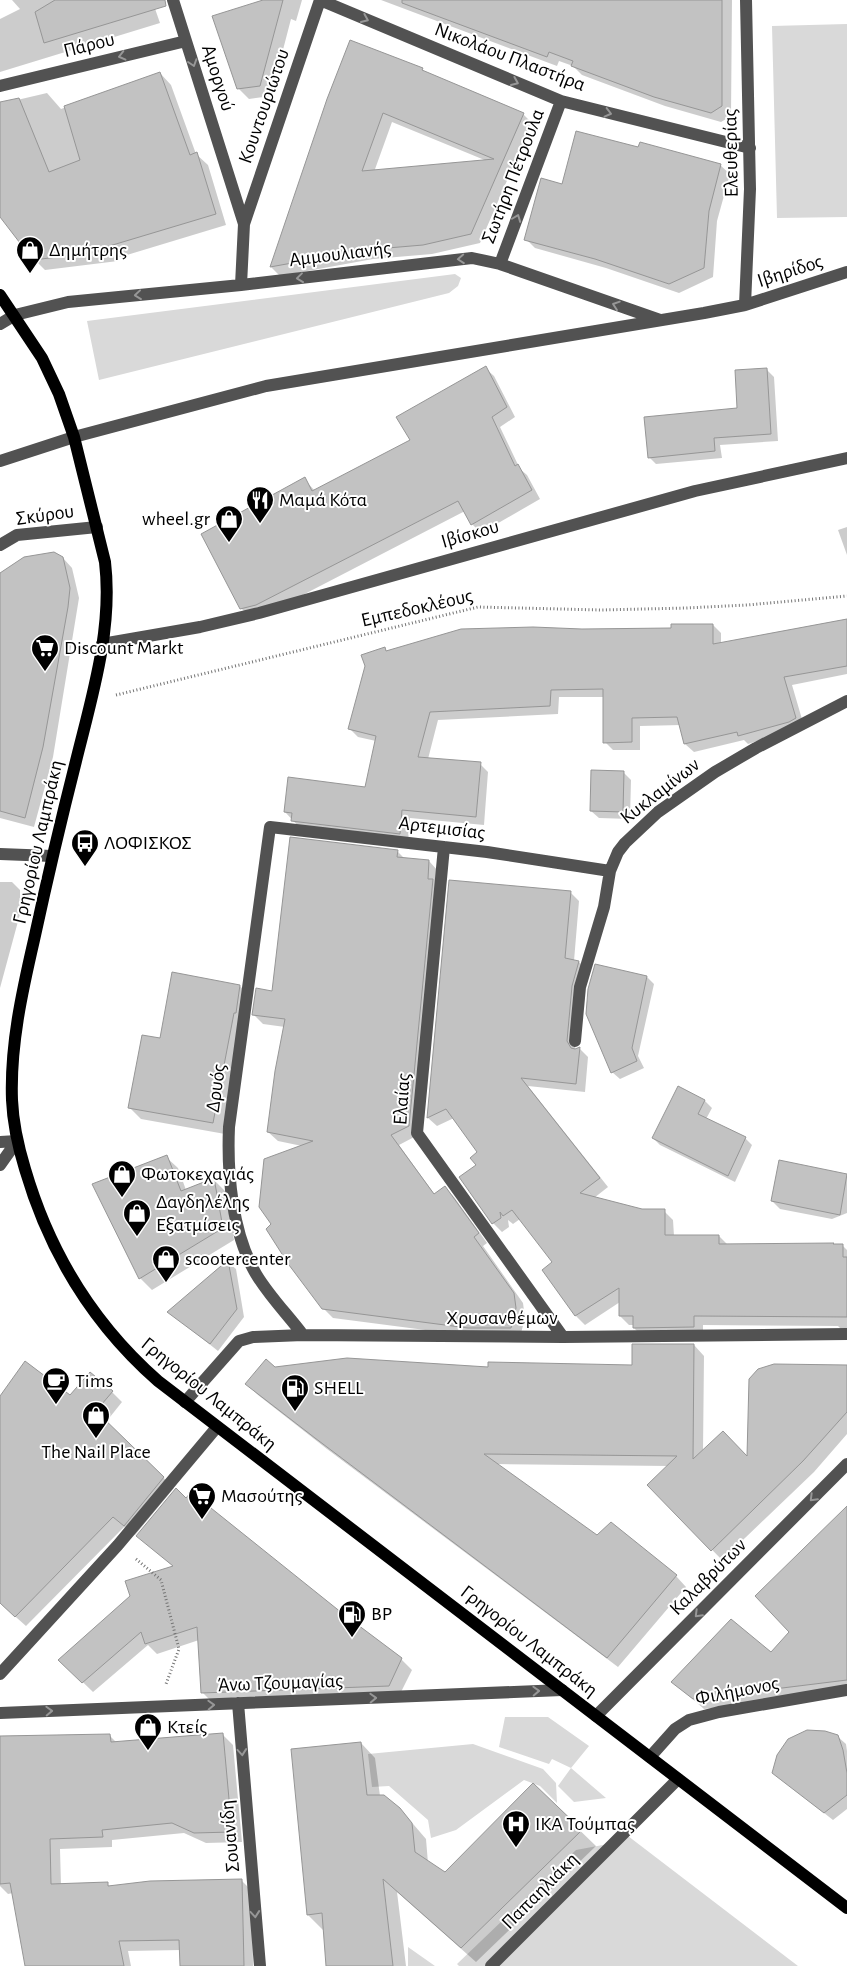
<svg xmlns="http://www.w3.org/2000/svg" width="847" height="1966" font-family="'Alegreya Sans',sans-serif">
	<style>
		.green { fill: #d9d9d9 }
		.shadow { fill: #0003; fill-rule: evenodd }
		.building { fill: #c2c2c2; stroke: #969696; fill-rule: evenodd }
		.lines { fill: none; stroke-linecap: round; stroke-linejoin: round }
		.path { stroke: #747474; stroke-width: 3; stroke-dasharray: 1 2.5; stroke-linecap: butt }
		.minor { stroke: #525252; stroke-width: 12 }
		.major { stroke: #000; stroke-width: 12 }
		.oneway { stroke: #979797 }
		.labels { text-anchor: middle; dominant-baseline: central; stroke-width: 4; stroke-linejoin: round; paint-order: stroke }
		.street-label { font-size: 20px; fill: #000; stroke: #fff }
		.poi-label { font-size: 20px; fill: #000; stroke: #fff; text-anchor: start }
	</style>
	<rect width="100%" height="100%" fill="#fff"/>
	<!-- green -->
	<path class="green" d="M847,24v193l-70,1 -5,-192z
		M455,274l6,4 -3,8 -9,7 -350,87 -12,-59z
		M505,1717h43l41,29 -18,22 35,30 -32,4 -16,-16 13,-18 -19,-9 -3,5 -50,-17z
		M473,1744l70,25 13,14 1,20 -17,-17 -16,-6 -68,50 -25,8 -3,-18 -39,-34 -17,1 -4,-33z
		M628,1836l170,130h-300z
		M608,1844l-123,122h-26l-2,-2 119,-114z
		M408,1947l27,19h-27z"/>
	<!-- shadow -->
	<path class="shadow" d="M12,0h140l8,23 -160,49v-53l20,-10z
		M261,0h41l-6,21 -5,-2 -20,77 -22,3 -11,-11z
		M381,0h351l-1,116 -10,6 -56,-16 -83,-31 -9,-9 -14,-5 -2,5z
		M422,69l4,4 97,41 9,9 -52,120 -48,11 -59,5 -93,17 -9,-9 58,-168zM392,122l95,39 -113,11z
		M160,73l11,12 25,69 12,11 18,60 -109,33 1,3 -73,9 -11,-11 -34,-43v-112l47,-11 14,16z
		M639,149l81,16 10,9 -13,47 -4,56 -34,16 -73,-25 -71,-20 -9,-9 37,-53z
		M485,368l9,8 21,41 -15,10 20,42 7,6 13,24 -59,34 -9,-9 -7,-13 -199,103 -16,3 -9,-9 63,-129 11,12 96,-51z
		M767,370l7,7 4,64 -58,4 2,13 -66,6 -7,-7 89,-48z
		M847,527v28l-9,-25z
		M63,558l9,10 7,30 -26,159 -19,70 -34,-9v-243z
		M847,619v55l-55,11 12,41 -56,18 -4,-4 -50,12 -9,-8 -4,-19 -41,1v24h-27l-8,-8 -1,-45h-45l-1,17 -120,6 -10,39 52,5 8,8 -4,53 -74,-7 -2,24 -107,-13 -16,-17 81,-24 10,-47 -18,-4 -9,-9 35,-79 4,3 194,-22h90l41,-5 8,8v10z
		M623,772l8,8 -1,39 -31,-1 -8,-7z
		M397,851l8,8 24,2 9,10 -20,264 -19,10 36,50 10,-7 9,9 33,46 -4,3 40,57 2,15 -5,19h-41l-146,-19 -10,-10 -50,-84 29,-78 -24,-5 -10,-9 17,-105 -22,-3 -9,-9z
		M0,882h12l8,8v24l-20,74z
		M570,892l9,9 -5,60 5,1 9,9 -8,25 -5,54 5,-1 8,8 -3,35 -57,-6 80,101 -14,11 48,12 22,1 9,9 1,16h45l9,9 105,-1 9,1 5,5v82h-3l-6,-6 -135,-1v11l-60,1 -9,-9v-3h-5l-9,-9v-14l-35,23 -9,-9 -33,-46 11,-8 -34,-43 -7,5 -5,-4 1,7 -7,5 -9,-9 -15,-57 1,-14 -25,-34 -17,8 -9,-8z
		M647,977l7,7 -16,72 6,12 -24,11 -8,-7z
		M240,986l11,12 -26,136 -84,-15 -12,-12 32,-67z
		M678,1088l27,13 7,7 -6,11 39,19 7,7 -17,37 -75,-37 -7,-7z
		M166,1157l12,11 8,22 28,-10 11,11 9,49 -82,50 -12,-12z
		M780,1162l67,13v38l-15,6 -52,-10 -8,-8z
		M228,1262l8,7 8,48 -26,34 -49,-39z
		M694,1345l10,11 -1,95 45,8 99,-93v68l-33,38 -92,88 -73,-75 19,-19 -172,-2 101,73 79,39 10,11 -68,80 -291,-218 -69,-54 -11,-11 28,-16 214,1 144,-3z
		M25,1362l45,35 42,-5 10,10 -16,20 68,66 -39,47 -11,-8 -98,99 -26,-23v-204z
		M186,1500l215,159 11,11 -13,26 -186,7 -11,-11 -3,-52 -42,14 -9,-9 -55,47 -33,-32 114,-93 -36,-31z
		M847,1506v185l-143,18 -31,-27 98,-29 20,-21z
		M109,1735l8,8 106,-8 10,10 9,97 -36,1 -22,-10 -72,7v7l-52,2 1,36 46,-1 3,3 131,-7 11,11 1,75h-72v-16l-53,1 3,15h-104l-14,-73 -5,1 -8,-8v-148z
		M837,1736l9,8 1,7v58l-14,11 -51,-40z
		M361,1743l14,15 5,38 19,13 15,16 12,14 2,24 17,11 88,-89 63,61 -120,116 -79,-70 9,74h-79l-2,-37 -2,1 -15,-15 -16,-164z"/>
	<!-- building -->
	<path class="building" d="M55,0h110l1,6 -122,37 -9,-31z
		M263,0h20l-23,86 -23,3 -25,-73z
		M402,0h320v106l-11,7 -57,-16 -83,-31 2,-5 -24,-9 -2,5 -145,-54z
		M350,40l73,28 -1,2 102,43 -53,121 -48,11 -59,5 -94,17 57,-168zM383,113l111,46 -132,12z
		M160,72l30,83 7,-3 19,62 -110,33 1,4 -74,9 -33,-43v-115l19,-4 30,74 31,-12 -16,-54z
		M576,131l62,16 2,-5 81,22 -12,47 -5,57 -35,16 -74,-25 -71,-19 17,-62 21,6z
		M486,366l21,41 -15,10 23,49 3,-2 14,26 -61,35 -13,-24 -202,104 -16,4 -39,-75 104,-57 7,14 98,-51 -14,-23z
		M767,368l4,66 -57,4 1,13 -67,7 -4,-41 93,-9 -2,-38z
		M54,552l9,5 7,31 -2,19 -25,140 -18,71 -25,-7v-238l24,-16z
		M847,619v47l-63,11 12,41 -7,4 -51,14 -1,-4 -53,12 -7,-27 -45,1v24l-29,1v-54l-52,1 -1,16 -120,6 -12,45 63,5 -5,55 -74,-7 -2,24 -109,-13 1,-8 -8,-1 4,-35 77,10 11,-51 -28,-7 17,-63 -4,-11 24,-8 1,4 75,-22 72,-2 49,2 89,-1v-4h42v20z
		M591,770l33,1 -1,41 -33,-1z
		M290,837l108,13 -1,7 32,3 -1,19h5l-24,247 -18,9 43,59 11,-8 34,47 -5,4 40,56 2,15 -5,20h-43l-146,-19 -33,-44 -23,-36 5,-5 -12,-17 5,-48 49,-18 -46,-9 8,-61 10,-52 -33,-4 4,-27 16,3z
		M449,880l122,11 -6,67 14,3 -7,25 -5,55 4,7 4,1 5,-2 -4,37 -55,-6 79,100 -20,15 62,16h23v26h54v9l115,-1 -1,1h10v13h4v60l-153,-1v11l-61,1v-12h-14v-28l-44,28 -33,-46 10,-8 -40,-52 -9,6 -3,-4 1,6 -9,6 -33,-47 17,-12 -6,-7 7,-6 -31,-43 -19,9z
		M595,964l52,12 -15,72 5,13 -26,12 -25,-59 2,-25z
		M172,972l68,13 -4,28h-2l-21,110 -85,-15 14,-73 18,3z
		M678,1086l27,14 -7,14 48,23 -18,39 -76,-38z
		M167,1155l14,36 33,-13 9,50 -84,51 -47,-95z
		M779,1160l68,14 -7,41 -69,-14z
		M228,1260l9,49 -27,35 -43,-32z
		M632,1344h62l-1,115 30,-28 24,25 2,-77 9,-10 16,-5 73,1v47l-44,49 -92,90 -64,-66 30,-29 -193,-2 113,81 14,-13 66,53 -70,83 -292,-220 -70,-54 21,-25 9,8 72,-9 141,9v-5l144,3z
		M25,1361l45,34 20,-23 23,19 -17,20 68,66 -40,49 -11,-9 -98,100 -15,-14v-207z
		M176,1488l10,10 5,-6 151,121 60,45 -13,28 -188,7 -4,-66 -52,17 -4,-12 -59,51 -24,-23 72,-64 -5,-15 48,-15 -37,-30z
		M847,1506v174l-154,19 -22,-17 60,-63 40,33 18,-20 -34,-36z
		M807,1730l18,1 13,4 5,15 4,23v22l-23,18 -52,-40 5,-18 11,-16z
		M223,1733l9,99 -38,1 -22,-10 -70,7 1,7 -53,2 1,45 57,-2v4l42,-5 92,-2 2,87h-64l-1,-26 -60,1 5,25h-99l-15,-83 -10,1v-148l110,-2 1,8z
		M361,1742l6,53h17l16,13 12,15 3,29 30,20 88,-89 49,47 -121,118 -78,-69 10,87h-67l-4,-53 -15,2 -16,-166z"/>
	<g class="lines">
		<!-- path -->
		<path class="path" d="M116,695l362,-88 123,3 85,-2 61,-3 100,-9
			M136,1559l25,21 18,69 -13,35"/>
		<!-- minor -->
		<path class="minor" d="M173,0l71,224
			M320,0l241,101 189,47
			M0,86l186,-45
			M500,264l61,-163
			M241,285l3,-61 76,-224
			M745,305l5,-116 -4,-189
			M0,324l15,-9 53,-13 173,-17 231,-27 28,6 160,56
			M0,461l74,-24 192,-51 438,-73 41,-8 102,-33
			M0,545l17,-10 80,-8
			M102,644l98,-17 59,-14 436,-122 152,-33
			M444,847l-27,286 146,204
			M0,854l52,2
			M575,1041l5,-54 24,-80 6,-36 8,-19 7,-9 33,-31 57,-40 41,-24 91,-47
			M0,1142l17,-1
			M0,1165l17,-24
			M303,1335c-15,-20 -34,-39 -47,-61 -24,-41 -29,-100 -27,-147l41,-300 217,25 123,19
			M185,1402l54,-61 14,-4 50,-2 260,2 284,-3
			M0,1674l118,-129 99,-118
			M238,1703l22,263
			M0,1713l562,-23
			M596,1716l251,-252
			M650,1757l25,-28 14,-9 30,-8 128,-22
			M491,1966l187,-187"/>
		<!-- major -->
		<path class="major" d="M0,295l42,63 17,36 15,43 31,125c8,67 -13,134 -29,199 -15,59 -29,119 -42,179 -12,52 -24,106 -22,160 1,24 6,46 13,69 24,82 68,155 133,212l689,527"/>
	</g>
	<!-- one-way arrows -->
	<defs><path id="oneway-chevron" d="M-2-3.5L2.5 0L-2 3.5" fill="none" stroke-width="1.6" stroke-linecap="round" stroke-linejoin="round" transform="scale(1.25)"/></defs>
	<g class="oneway">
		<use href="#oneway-chevron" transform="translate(365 19) rotate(23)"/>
		<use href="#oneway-chevron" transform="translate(122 56) rotate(166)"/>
		<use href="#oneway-chevron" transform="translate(193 63) rotate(72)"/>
		<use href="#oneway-chevron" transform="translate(515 82) rotate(23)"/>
		<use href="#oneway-chevron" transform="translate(608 113) rotate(14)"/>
		<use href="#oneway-chevron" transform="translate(517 218) rotate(-69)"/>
		<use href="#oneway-chevron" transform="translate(461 259) rotate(176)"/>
		<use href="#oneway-chevron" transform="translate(300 278) rotate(173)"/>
		<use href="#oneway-chevron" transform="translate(138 295) rotate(174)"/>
		<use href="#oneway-chevron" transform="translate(616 305) rotate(-161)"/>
		<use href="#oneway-chevron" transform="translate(813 1498) rotate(135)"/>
		<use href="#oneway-chevron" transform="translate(698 1614) rotate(135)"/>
		<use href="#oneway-chevron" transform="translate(536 1691) rotate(-2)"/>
		<use href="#oneway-chevron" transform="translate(373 1698) rotate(-2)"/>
		<use href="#oneway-chevron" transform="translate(211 1705) rotate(-2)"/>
		<use href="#oneway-chevron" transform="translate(49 1711) rotate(-2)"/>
		<use href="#oneway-chevron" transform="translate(242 1752) rotate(85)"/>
		<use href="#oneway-chevron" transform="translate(255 1914) rotate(85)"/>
	</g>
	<!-- icons -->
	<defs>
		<g id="shop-pin" transform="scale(1.4375)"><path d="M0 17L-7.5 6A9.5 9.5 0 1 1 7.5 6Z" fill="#000" stroke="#fff"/><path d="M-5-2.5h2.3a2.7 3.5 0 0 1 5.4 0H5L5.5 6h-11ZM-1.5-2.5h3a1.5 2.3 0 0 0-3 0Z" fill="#fff"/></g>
		<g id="restaurant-pin" transform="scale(1.4375)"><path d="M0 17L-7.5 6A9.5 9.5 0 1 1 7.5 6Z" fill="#000" stroke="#fff"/><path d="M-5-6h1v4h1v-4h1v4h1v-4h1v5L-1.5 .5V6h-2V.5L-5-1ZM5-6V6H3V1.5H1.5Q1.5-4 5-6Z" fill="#fff"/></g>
		<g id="supermarket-pin" transform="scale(1.4375)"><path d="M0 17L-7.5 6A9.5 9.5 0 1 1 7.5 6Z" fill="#000" stroke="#fff"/><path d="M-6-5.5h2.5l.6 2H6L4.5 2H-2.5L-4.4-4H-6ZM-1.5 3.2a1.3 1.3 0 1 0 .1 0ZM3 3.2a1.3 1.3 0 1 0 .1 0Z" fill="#fff"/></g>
		<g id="bus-pin" transform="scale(1.4375)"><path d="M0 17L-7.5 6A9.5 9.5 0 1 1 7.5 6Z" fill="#000" stroke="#fff"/><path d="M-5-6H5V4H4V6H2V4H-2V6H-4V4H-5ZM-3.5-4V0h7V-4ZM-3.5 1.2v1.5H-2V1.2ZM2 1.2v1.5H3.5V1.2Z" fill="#fff"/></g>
		<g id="cafe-pin" transform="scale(1.4375)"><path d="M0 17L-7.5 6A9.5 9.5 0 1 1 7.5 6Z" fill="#000" stroke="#fff"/><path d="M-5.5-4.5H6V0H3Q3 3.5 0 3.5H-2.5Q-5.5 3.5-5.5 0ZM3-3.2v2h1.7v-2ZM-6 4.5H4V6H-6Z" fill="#fff"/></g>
		<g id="fuel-pin" transform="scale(1.4375)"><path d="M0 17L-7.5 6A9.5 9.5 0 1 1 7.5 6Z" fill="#000" stroke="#fff"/><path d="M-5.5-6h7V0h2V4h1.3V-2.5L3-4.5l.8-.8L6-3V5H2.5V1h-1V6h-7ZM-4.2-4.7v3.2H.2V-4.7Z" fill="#fff"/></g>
		<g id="hospital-pin" transform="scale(1.4375)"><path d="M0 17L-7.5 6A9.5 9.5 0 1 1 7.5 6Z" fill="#000" stroke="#fff"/><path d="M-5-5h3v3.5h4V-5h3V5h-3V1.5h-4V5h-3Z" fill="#fff"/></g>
	</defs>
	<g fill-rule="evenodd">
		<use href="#shop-pin" x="30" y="250"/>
		<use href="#restaurant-pin" x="260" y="500"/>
		<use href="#shop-pin" x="229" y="519"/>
		<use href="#supermarket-pin" x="45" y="648"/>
		<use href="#bus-pin" x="85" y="843"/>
		<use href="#shop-pin" x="122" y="1174"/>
		<use href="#shop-pin" x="137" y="1213"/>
		<use href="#shop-pin" x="166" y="1259"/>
		<use href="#cafe-pin" x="56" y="1381"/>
		<use href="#fuel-pin" x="295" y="1388"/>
		<use href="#shop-pin" x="96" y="1415"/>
		<use href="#supermarket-pin" x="202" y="1496"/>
		<use href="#fuel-pin" x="352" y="1614"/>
		<use href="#shop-pin" x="148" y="1727"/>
		<use href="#hospital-pin" x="516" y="1824"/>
	</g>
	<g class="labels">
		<!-- street labels -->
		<g class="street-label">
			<text transform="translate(89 45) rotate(-14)">Πάρου</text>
			<text transform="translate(510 57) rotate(21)">Νικολάου Πλαστήρα</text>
			<text transform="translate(218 78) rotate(72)">Αμοργού</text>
			<text transform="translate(264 106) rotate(-71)">Κουντουριώτου</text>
			<text transform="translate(731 153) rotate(-91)">Ελευθερίας</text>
			<text transform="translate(513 176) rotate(-69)">Σωτήρη Πέτρουλα</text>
			<text transform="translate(340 254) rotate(-7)">Αμμουλιανής</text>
			<text transform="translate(790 271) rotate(-18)">Ιβηρίδος</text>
			<text transform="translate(45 515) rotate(-8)">Σκύρου</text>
			<text transform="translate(470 534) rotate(-16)">Ιβίσκου</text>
			<text transform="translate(417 608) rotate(-13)">Εμπεδοκλέους</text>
			<text transform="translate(660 791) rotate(-38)">Κυκλαμίνων</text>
			<text transform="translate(442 828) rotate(7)">Αρτεμισίας</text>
			<text transform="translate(38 842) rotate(-77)">Γρηγορίου Λαμπράκη</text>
			<text transform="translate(216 1088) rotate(-82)">Δρυός</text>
			<text transform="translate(402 1099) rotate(-86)">Ελαίας</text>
			<text x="502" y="1318">Χρυσανθέμων</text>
			<text transform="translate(209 1394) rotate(39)">Γρηγορίου Λαμπράκη</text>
			<text transform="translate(708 1577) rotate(-45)">Καλαβρύτων</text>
			<text transform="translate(529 1641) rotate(38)">Γρηγορίου Λαμπράκη</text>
			<text transform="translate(280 1683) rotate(-2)">Άνω Τζουμαγίας</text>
			<text transform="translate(737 1691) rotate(-11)">Φιλήμονος</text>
			<text transform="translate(230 1836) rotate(-95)">Σουανίδη</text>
			<text transform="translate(540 1891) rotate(-45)">Παπαηλιάκη</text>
		</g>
		<!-- poi labels -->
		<g class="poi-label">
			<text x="49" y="250">Δημήτρης</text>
			<text x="279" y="500">Μαμά Κότα</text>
			<text x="210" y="519" text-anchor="end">wheel.gr</text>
			<text x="64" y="648">Discount Markt</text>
			<text x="104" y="843">ΛΟΦΙΣΚΟΣ</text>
			<text x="141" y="1174">Φωτοκεχαγιάς</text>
			<text x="156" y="1202">Δαγδηλέλης<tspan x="156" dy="23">Εξατμίσεις</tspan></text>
			<text x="185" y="1259">scootercenter</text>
			<text x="75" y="1381">Tims</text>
			<text x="314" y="1388">SHELL</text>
			<text x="96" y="1452" text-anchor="middle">The Nail Place</text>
			<text x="221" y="1496">Μασούτης</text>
			<text x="371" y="1614">BP</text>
			<text x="167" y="1727">Κτείς</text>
			<text x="535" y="1824">ΙΚΑ Τούμπας</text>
		</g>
	</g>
</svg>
